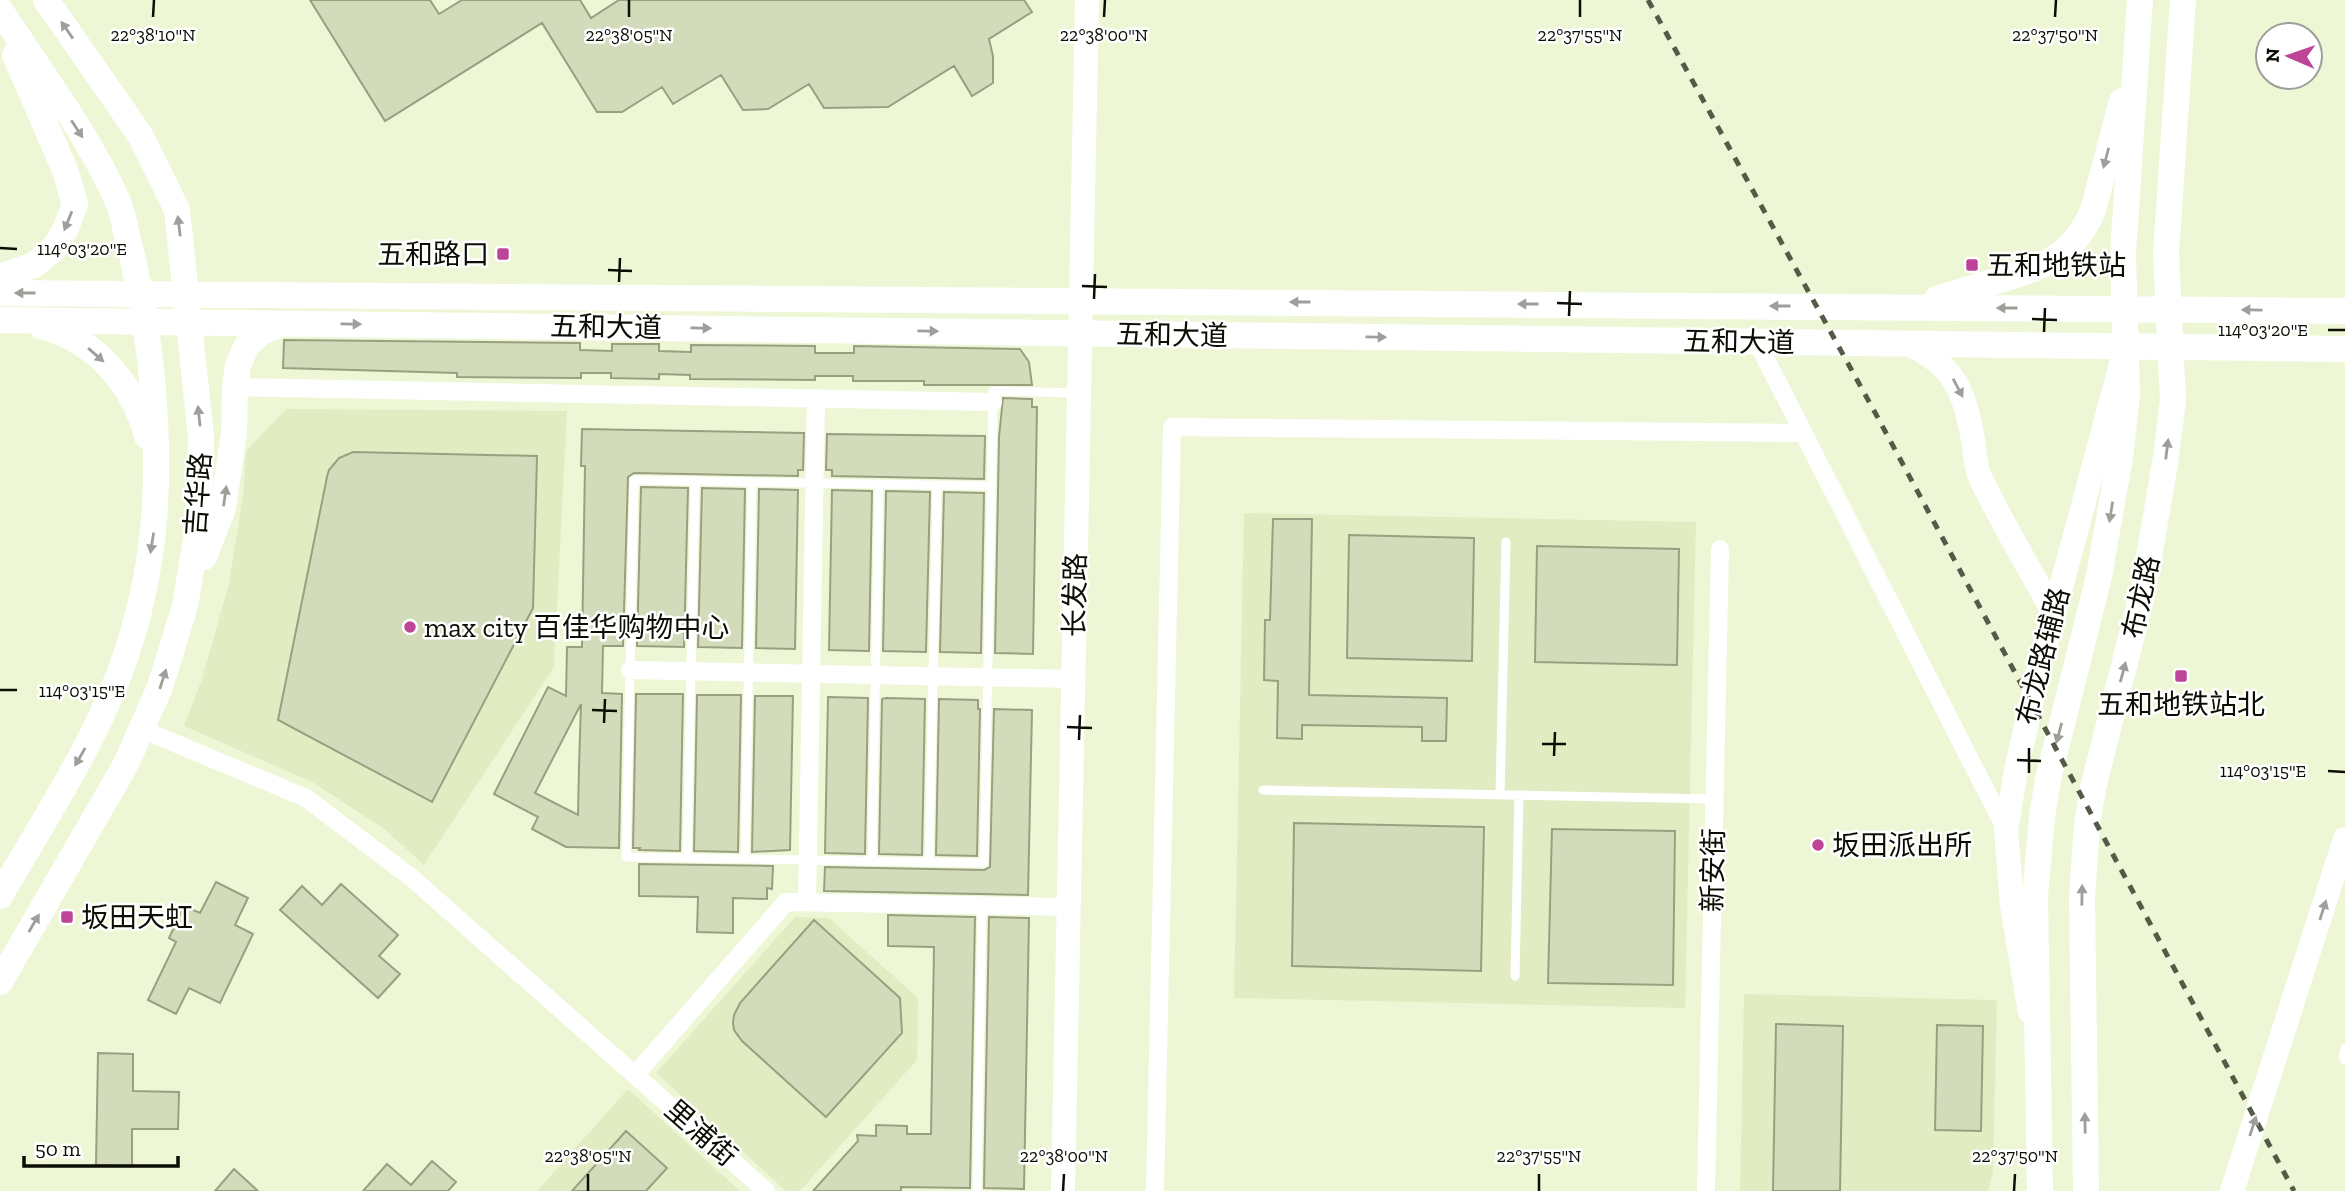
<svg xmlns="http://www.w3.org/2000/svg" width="2345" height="1191" font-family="'Zilla Slab','Noto Sans SC',serif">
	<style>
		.built { fill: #e2ecc3 }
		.building { fill: #d3dcba; stroke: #98a080; stroke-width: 2; fill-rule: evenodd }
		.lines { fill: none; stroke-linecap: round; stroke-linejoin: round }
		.lane { stroke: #fff; stroke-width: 9 }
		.street { stroke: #fff; stroke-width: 18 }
		.secondary { stroke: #fff; stroke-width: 24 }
		.primary { stroke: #fff; stroke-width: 26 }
		.rail { stroke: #555a48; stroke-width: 5; stroke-dasharray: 9 9; stroke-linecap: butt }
		.oneway { fill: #9e9f9b }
		.ticks { fill: none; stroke: #0c0e04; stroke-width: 2.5 }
		.poi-dot { fill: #bd4497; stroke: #fff; stroke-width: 2.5 }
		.labels { text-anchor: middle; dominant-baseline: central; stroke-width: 5; stroke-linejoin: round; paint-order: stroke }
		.poi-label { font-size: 28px; fill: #0c0e04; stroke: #fff; text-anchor: start }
		.street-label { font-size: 28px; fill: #0c0e04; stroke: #fff }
		.ticks-label { font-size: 18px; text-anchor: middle; fill: #0c0e04; stroke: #fff; stroke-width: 5; stroke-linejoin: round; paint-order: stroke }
	</style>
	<rect width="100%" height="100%" fill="#eef7d5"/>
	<!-- built -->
	<path class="built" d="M286,409l281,2 -13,256 -130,198 -40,-36 -70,-46 -130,-57 18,-47 27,-95 14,-89 3,-44z
		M1244,513l452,9 -11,486 -451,-10z
		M795,917l34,1 89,80 -1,62 -117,131h-14l-130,-118z
		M1744,994l253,6 -4,172 -5,19h-248z
		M628,1089l112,102h-203z"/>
	<!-- building -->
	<path class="building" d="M310,0h120l9,14 23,-14h118l11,18 28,-18h405l8,12 -43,27 4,17v27l-21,13 -18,-30 -66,41 -64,1 -15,-24 -41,25 -25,1 -22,-35 -48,29 -11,-17 -40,25h-25l-55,-89 -157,98z
		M284,340l296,3v7l32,1v-7h47v7l32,1v-7l124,1v7h39v-7l166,3 9,13 3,23h-108v-4h-71v-5h-38v4l-125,-1v-4l-31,-1v5l-48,-1v-5h-30v5l-124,-1v-4l-174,-5z
		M1003,398l29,1v8h5l-4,247 -38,-1 4,-216z
		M582,429l222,4 -1,37h-5v6l-164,-3 -6,4 -5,169h-20l-1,47 20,1 -3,154 -53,-1 -34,-18 6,-12 -44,-23 54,-107 18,9 1,-49h15l3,-181h-4zM581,704l-2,63 -1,48 -43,-22z
		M827,434l158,2 -1,43 -152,-3v-6h-6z
		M353,452l184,4 -4,152 -101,194 -154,-82 49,-243 2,-7 10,-12z
		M641,487l47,1 -4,159 -47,-1z
		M702,488l43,1 -3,159 -44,-1z
		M759,489l39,1 -3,159 -39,-1z
		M832,490l40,1 -3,160 -40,-1z
		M886,491l44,1 -4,160 -43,-1z
		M944,492l40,1 -3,160 -41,-1z
		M1273,519h39l-3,176 138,3 -1,43h-24v-14l-120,-2v14l-25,-1 1,-57 -14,-1 1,-60h5z
		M1349,535l125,3 -2,123 -125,-3z
		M1537,546l142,3 -2,116 -142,-3z
		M636,694h47l-3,157 -41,-1 1,-2h-7z
		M697,695h44l-3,157 -44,-1z
		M755,696h38l-3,154 -38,2z
		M828,697l40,1 -3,156 -40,-1z
		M886,698l39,1 -3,156 -43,-1 3,-155z
		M939,699l39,1v9h2l-3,147 -41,-1z
		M994,709l38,1 -4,185 -204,-4 1,-24 159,3 6,-3z
		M1294,823l190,4 -3,144 -189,-5z
		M1552,829l123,2 -2,154 -125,-2z
		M639,864l134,2 -1,23 -5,-1v11l-34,-1v35l-36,-1 1,-35 -59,-1z
		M216,882l32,16 -13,27 18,9 -33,69 -31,-15 -13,26 -28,-14 28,-58 -7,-4 15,-32 16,7z
		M341,884l57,51 -19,21 21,18 -22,24 -98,-88 22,-24 20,19z
		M888,915l87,2 -5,271 -69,-1v4h-88l45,-50 -1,-6 19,1v-11l31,1v8h24l3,-187 -46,-1z
		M989,917l40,1 -5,271 -40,-1z
		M814,920l86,78 2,35 -76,84 -84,-76 -8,-11 -1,-7 1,-8 6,-12z
		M1776,1024l67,2 -3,165h-67z
		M1937,1025l46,1 -2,105 -46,-1z
		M98,1053l35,1v37l46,1 -1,37h-46v37l-36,-1z
		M626,1131l41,37 -21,23h-74z
		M432,1161l24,21 -8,9h-85l24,-27 24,21z
		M234,1169l24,22h-43z"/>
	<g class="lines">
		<!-- lane -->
		<path class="lane" d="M991,486l-357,-6 -8,377 358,6 9,-461v-11l83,2
			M1263,790l451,9
			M1500,795l6,-253
			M687,858l8,-377
			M745,859l7,-377
			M872,861l7,-377
			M929,862l8,-377
			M1515,976l4,-181
			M2345,1048l-2,8 2,4
			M977,1191l5,-286"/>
		<!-- street -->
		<path class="street" d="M1757,342l249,488
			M235,387l758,15
			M630,670l443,9
			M141,729l165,69 106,80 354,313
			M807,902l9,-504
			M635,1075l151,-173 283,5
			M1155,1191l17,-764 631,6
			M1706,1191l14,-642"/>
		<!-- secondary -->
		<path class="secondary" d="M1908,344c47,21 57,49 65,96 2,12 2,26 7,37 22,46 49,91 74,136
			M2030,1012l-18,-107 -6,-75 10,-60 24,-105 82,-304
			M1063,1191l24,-1191
			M2232,1191l113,-352"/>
		<!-- primary -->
		<path class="primary" d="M0,10c40,61 90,127 119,194 4,11 6,24 9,35 10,40 17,79 22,120 12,109 9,209 -30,313 -30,79 -78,151 -120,224
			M0,277l34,-12 20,-16 12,-21 9,-24 -10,-34 -50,-115
			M0,293l2345,18
			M1937,299c21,-7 42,-13 63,-19 45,-14 73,-23 93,-70l29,-109
			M0,320l2345,29
			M41,326c54,13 93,59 106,110
			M204,557l19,-49 11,-75 1,-46 3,-22 9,-20 15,-13 19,-8
			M0,982l126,-218 34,-77 25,-81 14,-84 2,-85 -24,-227 -37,-75 -94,-135
			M2040,1191l-5,-295 7,-78 6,-39 50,-198 22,-123 7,-63 -4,-141 17,-254
			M2086,1191l-4,-294 5,-73 6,-36 50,-197 22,-127 8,-63 -7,-147 17,-254"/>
		<!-- rail -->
		<path class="rail" d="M1648,0l230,418 416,773"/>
	</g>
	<!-- one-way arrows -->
	<defs><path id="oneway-solid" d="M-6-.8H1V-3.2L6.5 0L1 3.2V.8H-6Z" transform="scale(1.75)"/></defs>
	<g class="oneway">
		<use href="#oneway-solid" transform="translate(67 30) rotate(-125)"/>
		<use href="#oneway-solid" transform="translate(77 129) rotate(57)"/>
		<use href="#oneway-solid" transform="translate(2106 158) rotate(105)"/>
		<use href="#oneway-solid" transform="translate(68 221) rotate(112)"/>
		<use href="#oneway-solid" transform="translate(179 226) rotate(-97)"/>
		<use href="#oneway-solid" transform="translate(25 293) rotate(-180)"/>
		<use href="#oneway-solid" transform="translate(1300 302) rotate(-180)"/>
		<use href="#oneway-solid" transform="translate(1528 304) rotate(-180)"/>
		<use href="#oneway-solid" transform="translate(1780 306) rotate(-180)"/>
		<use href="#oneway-solid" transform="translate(2007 308) rotate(-180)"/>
		<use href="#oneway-solid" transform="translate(2252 310) rotate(-179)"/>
		<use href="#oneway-solid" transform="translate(351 324) rotate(1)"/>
		<use href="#oneway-solid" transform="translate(701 328) rotate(1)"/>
		<use href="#oneway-solid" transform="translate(928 331) rotate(1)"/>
		<use href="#oneway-solid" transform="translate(1376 337) rotate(1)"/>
		<use href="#oneway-solid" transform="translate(96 355) rotate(41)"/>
		<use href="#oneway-solid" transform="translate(1958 388) rotate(62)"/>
		<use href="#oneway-solid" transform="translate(199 416) rotate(-96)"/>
		<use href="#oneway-solid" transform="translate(2167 449) rotate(-83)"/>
		<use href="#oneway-solid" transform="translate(225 496) rotate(-82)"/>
		<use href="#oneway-solid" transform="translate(2111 512) rotate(99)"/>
		<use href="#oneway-solid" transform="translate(152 543) rotate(99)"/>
		<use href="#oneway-solid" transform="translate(2123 672) rotate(-75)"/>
		<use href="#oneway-solid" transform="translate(163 679) rotate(-72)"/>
		<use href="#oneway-solid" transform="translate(2059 733) rotate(105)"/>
		<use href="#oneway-solid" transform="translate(80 757) rotate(120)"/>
		<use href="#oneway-solid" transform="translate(2082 895) rotate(-89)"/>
		<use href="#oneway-solid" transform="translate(2323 910) rotate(-72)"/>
		<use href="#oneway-solid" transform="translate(34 923) rotate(-60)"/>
		<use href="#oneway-solid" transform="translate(2085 1123) rotate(-91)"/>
		<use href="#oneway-solid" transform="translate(2253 1126) rotate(-72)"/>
	</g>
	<!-- ticks -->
	<path class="ticks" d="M153,17l1,-17M629,17v-17M1104,17l1,-17M1580,17v-17M2055,17l1,-17M0,248l17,1M608,270l24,1M619,282l1,-24M1082,286l25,1M1094,299l1,-25M1557,303l25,1M1569,316l1,-25M2032,319l25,1M2328,330h17M2044,332l1,-24M0,690h17M592,710l25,1M604,723l1,-24M1067,727l25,1M1079,740l1,-25M1542,744h24M1554,756l1,-24M2017,760l24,1M2328,771l17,1M2029,773v-25M588,1191v-17M1063,1191l1,-17M1539,1191v-17M2014,1191l1,-17"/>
	<!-- markers -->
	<g class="poi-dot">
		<rect x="496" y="247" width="14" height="14" rx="3.5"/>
		<rect x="1965" y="258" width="14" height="14" rx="3.5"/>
		<circle cx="410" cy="627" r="7"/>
		<rect x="2174" y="669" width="14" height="14" rx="3.5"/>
		<circle cx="1818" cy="845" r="7"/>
		<rect x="60" y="910" width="14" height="14" rx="3.5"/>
	</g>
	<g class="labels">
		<!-- poi labels -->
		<g class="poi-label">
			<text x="489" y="254" text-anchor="end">五和路口</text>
			<text x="1986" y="265">五和地铁站</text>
			<text x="424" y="627">max city 百佳华购物中心</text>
			<text x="2181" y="704" text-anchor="middle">五和地铁站北</text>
			<text x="1832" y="845">坂田派出所</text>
			<text x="81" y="917">坂田天虹</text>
		</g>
		<!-- street labels -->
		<g class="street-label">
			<text transform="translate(606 327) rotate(1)">五和大道</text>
			<text transform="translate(1172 335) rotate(1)">五和大道</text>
			<text transform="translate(1739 342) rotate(1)">五和大道</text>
			<text transform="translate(198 494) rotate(-86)">吉华路</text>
			<text transform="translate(1075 595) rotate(-89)">长发路</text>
			<text transform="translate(2141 597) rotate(-78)">布龙路</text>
			<text transform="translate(2043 656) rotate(-76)">布龙路辅路</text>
			<text transform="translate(1713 870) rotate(-89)">新安街</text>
			<text transform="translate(701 1133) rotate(41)">里浦街</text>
		</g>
	</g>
	<g class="ticks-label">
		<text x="153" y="41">22°38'10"N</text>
		<text x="629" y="41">22°38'05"N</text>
		<text x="1104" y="41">22°38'00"N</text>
		<text x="1580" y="41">22°37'55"N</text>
		<text x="2055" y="41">22°37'50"N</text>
		<text x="82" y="255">114°03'20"E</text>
		<text x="2263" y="336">114°03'20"E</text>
		<text x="82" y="697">114°03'15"E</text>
		<text x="2263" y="777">114°03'15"E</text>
		<text x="588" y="1162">22°38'05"N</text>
		<text x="1064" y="1162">22°38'00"N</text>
		<text x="1539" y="1162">22°37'55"N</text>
		<text x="2015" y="1162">22°37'50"N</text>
	</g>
	<!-- north arrow -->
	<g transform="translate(2289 56) rotate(272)"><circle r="33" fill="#ffffff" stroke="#9e9f9b" stroke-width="2"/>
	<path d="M0-5L12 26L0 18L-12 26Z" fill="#bd4497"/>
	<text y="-10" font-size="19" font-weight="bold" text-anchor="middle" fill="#0c0e04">N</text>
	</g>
	<!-- scale -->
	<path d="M24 1156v10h154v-10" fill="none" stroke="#0c0e04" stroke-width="3.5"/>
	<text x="35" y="1156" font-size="21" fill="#0c0e04" stroke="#ffffff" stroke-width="5" paint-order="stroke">50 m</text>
</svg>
